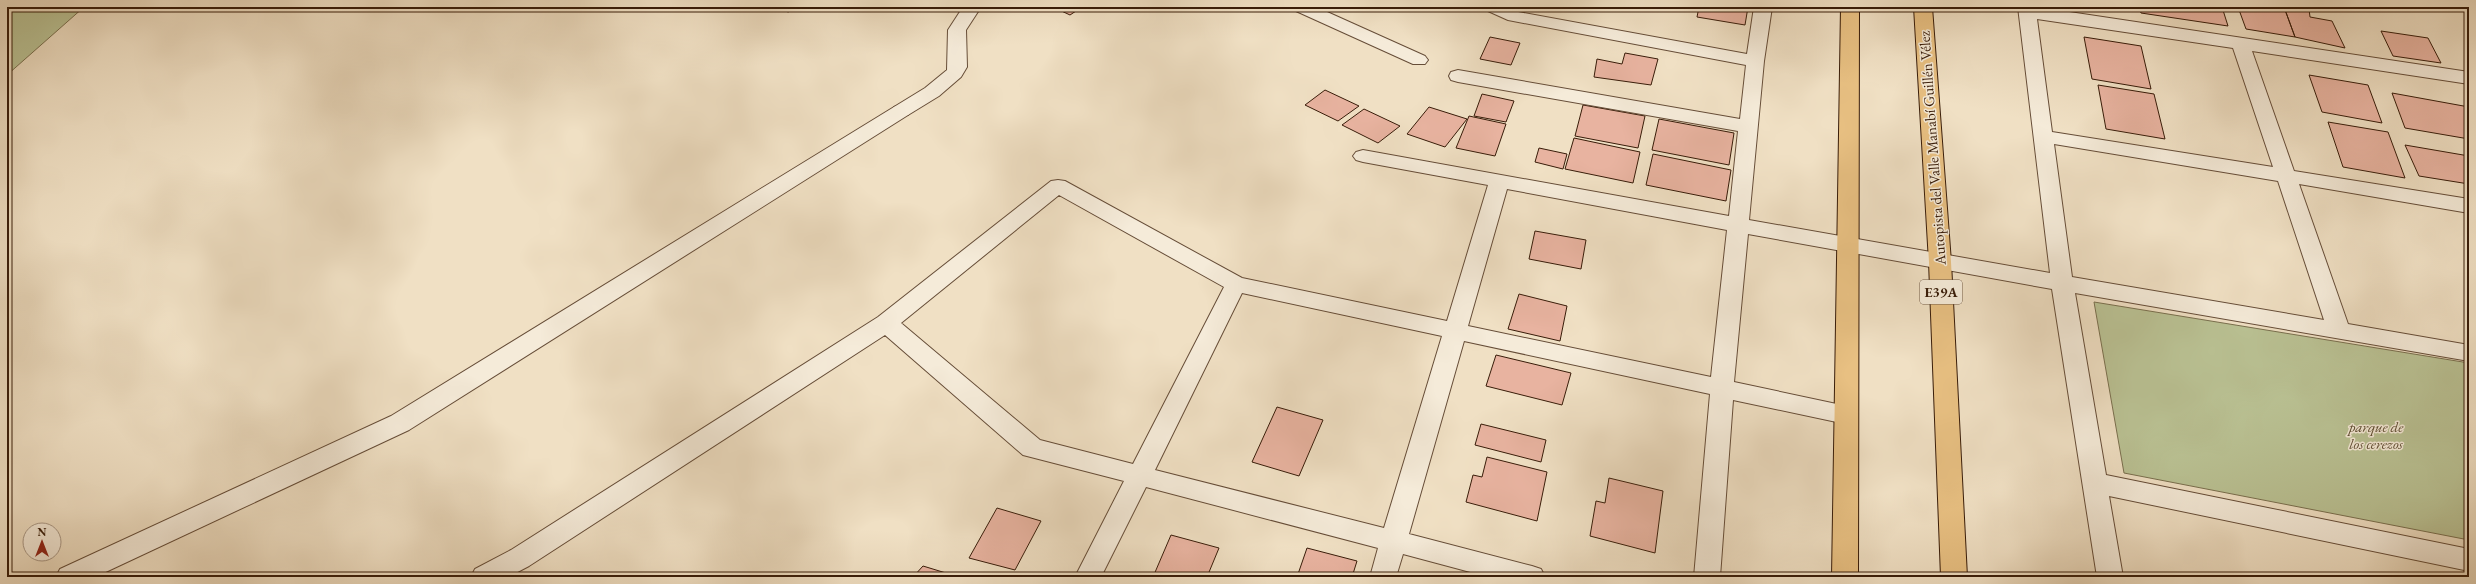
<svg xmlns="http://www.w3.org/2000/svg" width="2476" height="584" font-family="'EB Garamond',serif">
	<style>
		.green { fill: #bac294; stroke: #796f4e }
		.building { fill: #e8b3a0; stroke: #381c09 }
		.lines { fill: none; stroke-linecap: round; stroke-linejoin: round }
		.lane-casing { stroke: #664d38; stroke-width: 2 }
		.street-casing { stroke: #664d38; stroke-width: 2 }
		.primary-casing { stroke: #381c09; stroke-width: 2 }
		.lane { fill: #f5ebd9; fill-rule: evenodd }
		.street { fill: #f5ebd9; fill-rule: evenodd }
		.primary { fill: #e8c082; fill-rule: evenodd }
		.labels { text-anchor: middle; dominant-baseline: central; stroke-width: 3; stroke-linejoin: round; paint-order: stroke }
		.shield { fill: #f5ebd9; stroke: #715a47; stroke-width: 1 }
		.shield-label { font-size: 14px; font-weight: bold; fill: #381c09 }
		.street-label { font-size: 15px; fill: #381c09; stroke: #f5ebd9 }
		.park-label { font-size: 15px; font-style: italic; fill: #5f4e33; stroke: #f5ebd9 }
	</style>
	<rect width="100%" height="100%" fill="#f0e0c4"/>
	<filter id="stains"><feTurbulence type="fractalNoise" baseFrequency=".005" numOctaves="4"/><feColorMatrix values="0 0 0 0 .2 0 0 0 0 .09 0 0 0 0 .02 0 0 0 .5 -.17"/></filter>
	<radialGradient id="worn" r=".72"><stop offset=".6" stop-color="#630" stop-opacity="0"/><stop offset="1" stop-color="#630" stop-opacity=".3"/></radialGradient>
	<!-- green -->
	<path class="green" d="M7,7h77l-77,68z
		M2094,302l375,61v177l-345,-67z"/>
	<!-- building -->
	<path class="building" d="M779,7h20l-11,5z
		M1053,7h29l-12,8z
		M1699,7h49l-3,18 -48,-8z
		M2139,7h83l6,19 -87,-13z
		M2238,7h46l11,30 -49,-8z
		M2284,7l25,2 1,8 22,4 13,27 -50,-11z
		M2381,31l47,7 13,25 -48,-7z
		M1490,37l30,6 -9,22 -31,-6z
		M2084,37l57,9 10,43 -59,-10z
		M1625,53l33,6 -7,26 -57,-8 3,-18 25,5z
		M2309,75l59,10 14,38 -60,-11z
		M2098,85l56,9 11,45 -59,-10z
		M1325,90l34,16 -21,15 -33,-16z
		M2392,93l77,14v32l-64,-11z
		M1482,94l32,7 -8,21 -32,-6z
		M1583,105l62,11 -7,32 -63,-12z
		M1429,107l38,12 -22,28 -38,-13z
		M1364,109l36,17 -22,17 -36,-18z
		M1469,116l37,8 -11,32 -39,-8z
		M1659,119l75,14 -5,32 -77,-15z
		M2328,122l60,10 17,46 -62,-11z
		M1574,138l66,14 -7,31 -68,-14z
		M2405,145l64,11v28l-50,-8z
		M1539,148l28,6 -4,15 -28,-7z
		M1653,154l78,16 -5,31 -80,-16z
		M1535,231l51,9 -5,29 -52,-10z
		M1519,294l48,12 -7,35 -52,-12z
		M1496,355l75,18 -9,32 -76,-19z
		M1277,407l46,13 -24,56 -47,-14z
		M1481,424l65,16 -5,22 -66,-17z
		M1487,457l60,15 -10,49 -71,-19 7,-27 9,2z
		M1609,478l54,13 -8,62 -65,-17 6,-35 9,2z
		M997,508l44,13 -26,49 -46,-12z
		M1171,535l48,13 -12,29h-54z
		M1307,548l50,13 -5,16h-55z
		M923,566l36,11h-46z"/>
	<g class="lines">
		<!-- lane casing -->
		<g class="lane-casing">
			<path id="lane" d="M901,105l7,2 3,4 -3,4 -499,315 -314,147h-39l4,-8 331,-153 503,-309z"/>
		</g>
		<!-- street casing -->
		<g class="street-casing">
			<path id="street" d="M963,7h18l-15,23 1,37 -6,10 -22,19 -31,19h-14l-3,-4 3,-4 31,-19 22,-18 1,-40z
				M1293,7h23l109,49 3,4 -3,4h-12l-117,-53z
				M1485,7h22l6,4 234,43 7,-47h18l-8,54 -15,159 301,53 -32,-266h18l433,65v12l-217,-33 42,120 175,28v14l-170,-29 49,140 121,21v16l-394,-68 31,182 363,74v22l-360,-75 14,81h-26l-45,-288 -304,-55 -14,148 112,24 8,3 4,6 -4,6 -8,3 -113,-24 -13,177h-26l16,-183 -246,-53 -55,193 123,32 9,3 4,8h-56l-86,-23 -7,23h-26l8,-29 -232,-61 -45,90h-26l49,-96 -101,-26 -138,-120 -356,231 -21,11h-37l4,-8 36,-19 367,-233 173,-136 7,-1 7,1 177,97 205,43 41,-136 -125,-23 -7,-2 -3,-4 3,-4 7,-2 366,66 9,-85 -280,-49 -7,-2 -2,-4 2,-4 7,-2 282,49 6,-54 -238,-45 -20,-9zM2037,19l196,29 40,119 -221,-35zM2054,144l224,37 46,139 -252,-43zM1507,189l220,41 -16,147 -243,-51zM1059,195l165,92 -91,177 -93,-24 -139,-117zM1242,293l200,43 -58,192 -229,-58z"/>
		</g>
		<!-- primary casing -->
		<g class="primary-casing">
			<path id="primary" d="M1841,7h18l-1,570h-26z
				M1914,7h18l19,255 16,315h-26l-12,-315z"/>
		</g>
		<!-- lane -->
		<use href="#lane" class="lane"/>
		<!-- street -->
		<use href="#street" class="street"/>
		<!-- primary -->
		<use href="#primary" class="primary"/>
	</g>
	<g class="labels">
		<!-- shield labels -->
		<rect class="shield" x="1920" y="280" width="42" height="24" rx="3"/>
		<g class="shield-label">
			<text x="1941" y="292">E39A</text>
		</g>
		<!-- street labels -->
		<g class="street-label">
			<text transform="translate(1932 148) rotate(-94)">Autopista del Valle Manabí Guillén Vélez</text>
		</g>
		<!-- park labels -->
		<g class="park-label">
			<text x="2376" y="426">parque de<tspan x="2376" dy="17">los cerezos</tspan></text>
		</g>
	</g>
	<!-- margin -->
	<rect width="2476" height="584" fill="none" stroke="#f0e0c4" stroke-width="24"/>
	<rect x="8" y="8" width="2460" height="568" fill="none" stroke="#381c09" stroke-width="2"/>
	<rect x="12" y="12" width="2452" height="560" fill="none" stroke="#381c09"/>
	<!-- north arrow -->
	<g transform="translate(42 542)"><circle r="19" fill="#f5ebd9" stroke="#a99886"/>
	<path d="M0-3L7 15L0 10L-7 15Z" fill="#8f2418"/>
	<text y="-6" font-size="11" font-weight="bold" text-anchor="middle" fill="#381c09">N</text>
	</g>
	<rect width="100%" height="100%" filter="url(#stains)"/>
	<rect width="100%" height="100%" fill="url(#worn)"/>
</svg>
